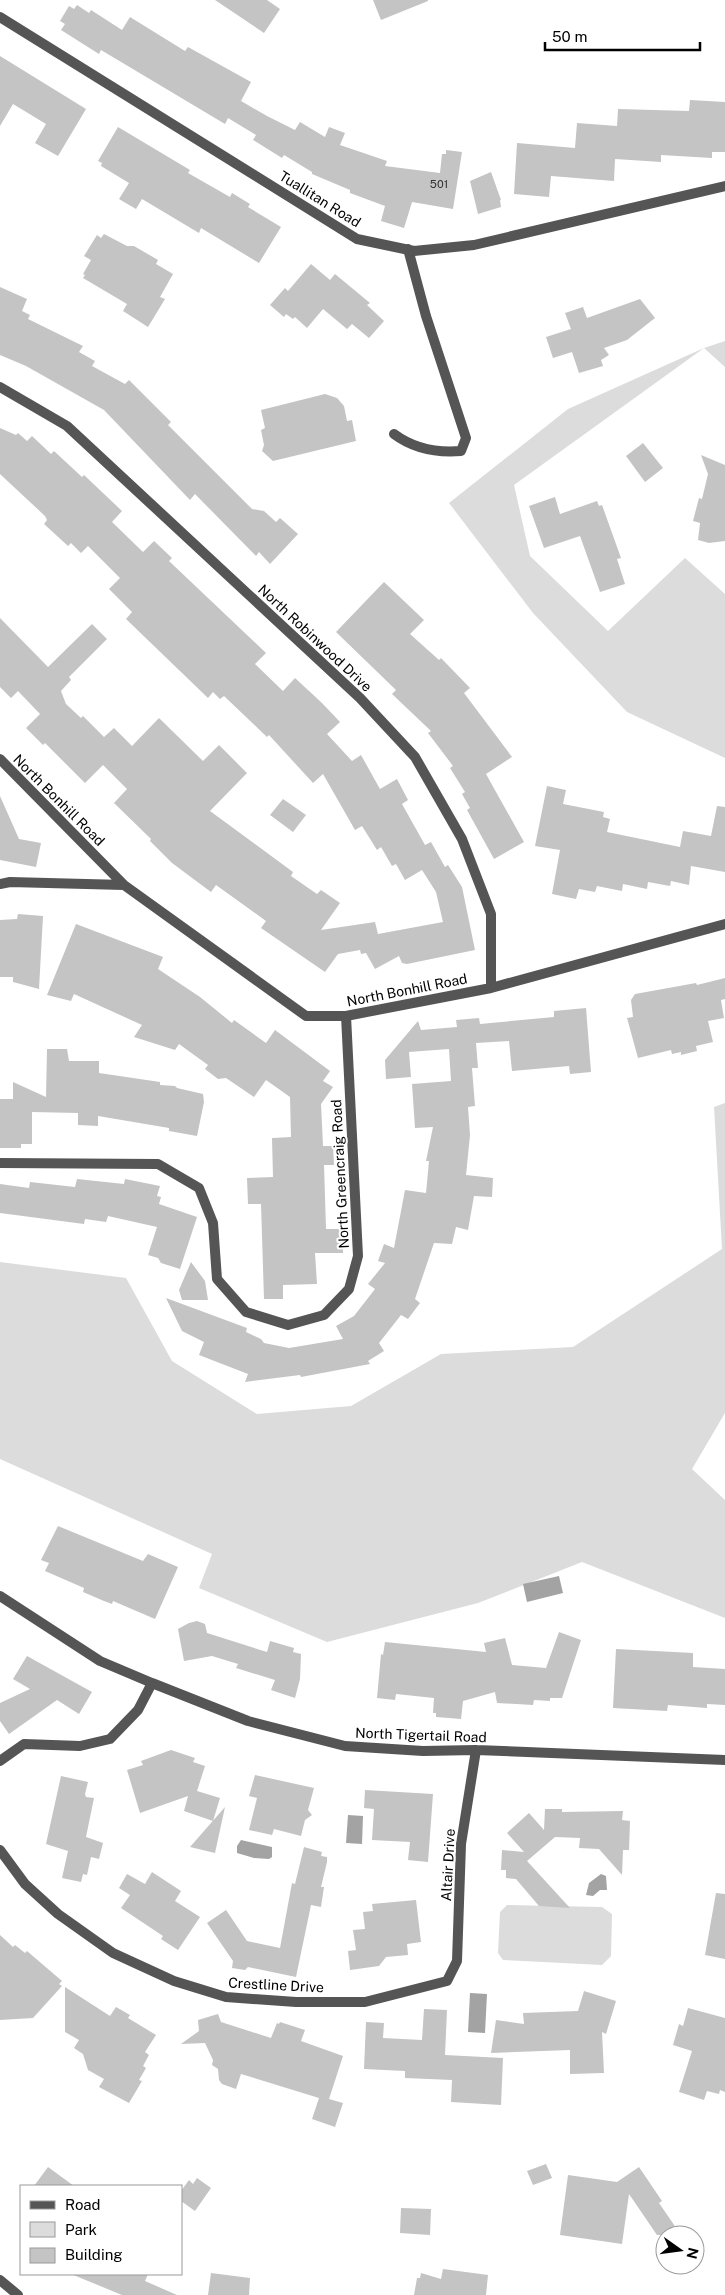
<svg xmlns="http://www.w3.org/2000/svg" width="725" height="2295" font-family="'Public Sans',sans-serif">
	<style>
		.green { fill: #dcdcdc }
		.water { fill: #a3a3a3 }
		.building { fill: #c4c4c4 }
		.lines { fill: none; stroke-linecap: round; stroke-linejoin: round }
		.service { stroke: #555; stroke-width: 10 }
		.minor { stroke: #555; stroke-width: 10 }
		.labels { text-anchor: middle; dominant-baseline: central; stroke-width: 4; stroke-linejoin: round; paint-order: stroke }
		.number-label { font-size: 11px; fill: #313131 }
		.street-label { font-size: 14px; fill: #000; stroke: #fff }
	</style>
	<rect width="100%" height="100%" fill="#fff"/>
	<!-- green -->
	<path class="green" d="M725,341v26l-21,-19 -190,137 16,71 78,75 77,-73 40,36v164l-98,-46 -94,-99 -84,-110 119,-94 136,-61z
		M725,1103v310l-33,56 33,31v118l-143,-56 -104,41 -151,39 -128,-54 13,-34 -212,-95v-197l126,16 46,83 85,53 94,-8 90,-52 132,-7 149,-98 -8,-142z
		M507,1905l95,2 10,7 -1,42 -9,9 -99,-5 -5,-7 2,-41z"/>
	<!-- water -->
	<path class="water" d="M559,1576l4,17 -36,9 -4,-18z
		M348,1815l15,1 -1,28 -16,-1z
		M241,1840l31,7v10l-3,2 -15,-1 -17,-5v-7z
		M601,1874l5,2 1,14h-7l-7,6 -7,-1 3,-12z
		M470,1993l17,1 -2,39 -17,-1z"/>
	<!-- building -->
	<path class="building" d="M215,0h52l13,9 -16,24z
		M373,0h55v1l-47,19z
		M77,5l12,8 2,-3 31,20 8,-13 55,34 3,-4 63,35 -10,19 26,15 28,14 5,-8 25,15 4,-10 16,6 -5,12 47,16 -2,5 55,7 2,-19h4v-4l16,2 -9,57 -41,-7 -8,26 -23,-7 4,-15 -35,-13v-3l-38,-16v-2l-28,-17 -2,3 -29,-18 3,-5 -28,-17 -3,6 -124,-74 -2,4 -38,-24 4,-6 -5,-3 9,-15 5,3z
		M0,56l86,53 -28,47 -23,-13 11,-19 -33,-20 -13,22z
		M690,100l35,2v50h-13v6l-51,-3v7l-46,-3 -1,22 -63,-5 -2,21 -35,-3 3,-51 58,5 2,-25 40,3 1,-17 71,2z
		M118,127l72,43 -2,3 42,24 2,-4 18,11 -2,3 33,20 -22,36 -58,-35 -2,5 -57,-34 -6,10 -17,-10 10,-16 -28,-17 1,-3 -4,-2z
		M491,172l10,28h-1l1,7 -23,7 -8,-33z
		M104,234l23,12h7l24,14 -2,4 17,10 -13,23 5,2 -17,28 -25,-16 4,-7 -44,-26 2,-3 -2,-1 8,-14 -7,-4 13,-21 4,3z
		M311,264l19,16 5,-6 35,29 -3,2 17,16 -15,17 -17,-14 -5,5 -24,-20 -16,19 -12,-11 -2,2 -7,-5 -2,3 -14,-12 15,-17 3,3z
		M0,287l27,12 -5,12 8,4 -2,4 55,27 -4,6 16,9 -3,5 33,18 4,-4 42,42 -3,3 84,84 12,2 12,11 4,-4 18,16 -28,30 -11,-12 -3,4 -61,-62 -5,6 -86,-90 -78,-44 -26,-11z
		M640,299l15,19 -28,22 -23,8 5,7 -8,5 2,6 -24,7 -7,-21 -19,6 -7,-21 25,-8 -6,-16 18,-6 4,11z
		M325,394l12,4 7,8 3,15 5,-1 4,21 -83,20 -11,-10 2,-6 -3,-15 4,-2 -4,-18z
		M0,428l16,7 2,-2 9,8 5,-5 19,18 3,-3 28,26 2,-2 38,36 -10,11 31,30 11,-11 18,17 -3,3 97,92 -11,11 28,27 12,-13 27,25 18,19 -13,12 25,27 9,-6 19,34 17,-10 11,21 -6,4 23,41 6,-3 14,25 3,-2 14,22 13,63 -68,14 -5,-1 -3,-7 -24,13 -9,-16 -5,1 -1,-4 -22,4 -13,18 -64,-44 5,-7 -50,-36 -5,7 -39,-29 -22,-22 1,-2 -37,-36 13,-14 -24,-24 -18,18 -40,-40 -2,2 -17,-17 14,-14 -22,-23 -7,7 -11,-11v-69l48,49 44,-43 15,15 -38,38 2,3 -10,11 5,13 15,14 2,-2 21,21 10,-9 18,18 27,-28 44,43 16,-16 28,28 -37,38 83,61 -2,4 26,18 4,-4 19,13 -19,27 54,-8 3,12 65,-12 -7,-30 -14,-22 -17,10 -9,-16 -4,2 -11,-19 -4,3 -15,-24 -7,4 -32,-56 -10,9 -44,-48 -2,2 -43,-41 -4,3 -7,-7 -5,6 -82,-79 6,-7 -23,-23 11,-11 -32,-32 -7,7 -10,-10 -3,3 -24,-22 3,-4 -2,-4 -45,-42z
		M643,443l20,25 -18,14 -19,-26z
		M701,455l24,10v76l-16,2 -11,-3 2,-17 -7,-2 6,-23 3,1 6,-25z
		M555,497l5,17 37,-13 2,5 3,-1 19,53 -4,1 8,25 -25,8 -20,-56 -36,12 -15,-42z
		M384,582l40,38 -14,14 29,26 2,-2 29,30 -6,5 48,64 -26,17 38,68 -30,17 -27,-49 3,-2 -8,-14 3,-2 -15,-24 3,-2 -25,-33 3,-2 -39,-37 4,-4 -60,-58z
		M547,786l19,4 -3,14 41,8 -1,5 7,2 -3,13 73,15 3,-16 28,5 6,-30 8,1v65l-34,-6 -2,19 -18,-4 -1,5 -22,-4 -1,7 -24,-5 -1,7 -25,-5 -2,6 -16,-3 -3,10 -24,-5 8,-44 -25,-4z
		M0,796l19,43 22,4 -5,24 -36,-7z
		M283,799l23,16 -13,17 -23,-17z
		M18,914l25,2 -4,73 -26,-7v-5h-13v-57l17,-1z
		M76,924l87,33 -5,12 42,28 32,26 2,-3 32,23 9,-13 55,41 -7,10 10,6 -12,17 2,42h10l1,19h-10l2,64h16l1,24h-28l2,31 -34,1v14h-19l-3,-95h-13l-1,-26 26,-1 -1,-39 19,-1 -1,-40 -24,-17 -12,17 -28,-19 -8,1 -13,-10 3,-4 -29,-21 -4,6 -41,-13 8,-12 -68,-31 -3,7 -24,-6z
		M725,978v21l-4,1 3,18 -16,3 5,21 -17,4 1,5 -16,4v-3l-9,2 -1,-4 -33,8 -11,-40 6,-1 -2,-17 4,-6 61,-11 1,2z
		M586,1008l5,64 -21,2 -1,-8 -57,5 -3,-30 -33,2 2,25h-6l3,38 -7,1 2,28 -4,40 27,3 -1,19 -18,-1 -6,34 -12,-3 -4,17 -18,-1 -19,56 5,4 -12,16 -7,-4 -22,28 5,8 -16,10 2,3 -69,13 -1,-2 -55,7 3,-8 -49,-19 5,-13 -22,-11 -16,-33 81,30 -1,4 15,7 3,4 25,5 54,-9 -7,-13 18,-10 21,-27 -7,-5 17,-21 -7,-2 6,-17 10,4 11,-58 21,3 3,-32h-3l7,-34 -18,1 -3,-44 39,-3 -2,-32 -40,3 2,25 -25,2 -1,-19 33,-39 3,9 36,-3 -1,-7 23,-2 1,6 74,-7v-6z
		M47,1049h20l2,12h30v12l61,9v3l15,1 2,2 26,6 1,8 -7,34 -28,-5v-3l-71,-12v10l-20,-1v-12l-46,-1v32h-11v4h-21v-49h13v-17l33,15z
		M77,1179l47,5 1,-5 35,7 -3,10 4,1 -2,7 38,13 -17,52 -19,-6 -3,-5 -10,-3 9,-28 -49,-11 -2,6 -21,-3 -1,5 -84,-11v-29l29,4 1,-6 45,5z
		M191,1262l14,19 3,19h-26l-3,-10z
		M58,1526l85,35 5,-7 30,13 -23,52 -42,-18 -1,3 -8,-3 -21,-9 1,-4 -39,-17 4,-8 -8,-3z
		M197,1621l8,3 2,9 60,19 3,-11 24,7 -1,4 8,2 -1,25 -5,19 -24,-8 4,-10 -39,-12 2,-4 -26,-8 -28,5 -6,-32 11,-6z
		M559,1632l22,8 -19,58h-12v3l-16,-1 -1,5 -36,-2 -2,-11 -32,9 -2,18 -25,-2v-4h-3l1,-15 -38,-4 -1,6 -18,-2 4,-44 2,1 2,-13 101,10 -2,-9 21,-5 7,27 34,3z
		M616,1649l77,4v14l32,2v36l-18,-1v4l-39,-3 -1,6 -54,-3z
		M27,1656l65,36 -13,22 -22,-14 -48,34 -9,-13v-18l30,-14 -17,-10z
		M171,1750l24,8 -2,4 12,4 -8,25 23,7 -7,23 -29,-10 4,-15 -48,17 -13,-43 16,-5 -2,-4z
		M255,1775l59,13 -6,22 4,5 -7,5 -4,16 -27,-7 -2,6 -23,-5 8,-32 -8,-2z
		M61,1776l27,6 -3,12 1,3 8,1 -8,39 17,6 -4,16 -8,-2 -4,18 -4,-1 -2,8 -19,-4 6,-27 -22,-7z
		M365,1790l68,4 -5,68 -20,-2 2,-18 -38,-2 2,-31 -10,-1z
		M225,1807l-10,46 -25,-6z
		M545,1809h17v3l61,-1 -1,9 8,1 -1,29h-6l-1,25 -23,-26 -20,-1 1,-10 -25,-1 -28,24 43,47 -31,-2 -23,-27 -10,-1v-8h-5l1,-20 22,2 -17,-19 22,-20 15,17z
		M304,1847l18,5 -1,4 6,1v5l-6,25h3l-3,20 -10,-2 -15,72 -48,-10 -3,3 -13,-2 1,-7 -26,-38 19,-13 21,31 33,7 12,-65 3,1z
		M152,1872l29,19 -6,10 25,16 -22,33 -17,-11 2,-3 -42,-28 9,-13 -11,-7 8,-14 18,10z
		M716,1893l9,1v65l-20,-4z
		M416,1900l5,42 -14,2 1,11 -22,2 -7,9 -29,4 -2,-19 8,-1 -3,-20 12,-1 -2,-17 10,-1 -1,-7z
		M0,1935l13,12 2,-2 10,8 2,-2 35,30 -3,3 3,2 -29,32 -33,2z
		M65,1987l45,29 6,-9 14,8 -2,3 28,17 -11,17 4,3 -6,11 3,2 -7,12 3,1 -13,22 -30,-16 5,-8 -16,-9 -5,-16 -9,-6 5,-8 -14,-8z
		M584,1991l32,10 -10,33 -4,-2 2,41 -34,1v-24l-79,3 5,-33 28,4 -1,-11 55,-2z
		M688,2008l37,10v74l-5,-2 -1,4 -12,-3 -3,9 -25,-8 13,-41 -19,-6 6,-21 4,2z
		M424,2009l23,1 -2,45 58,3 -2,47 -50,-3 1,-22 -47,-2v-7l-41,-2 2,-47 18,1 -1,15 39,2z
		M218,2014l3,8 50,16 6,-15 2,1 1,-2 25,8 -4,11 42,15 -14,43 14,4 -8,24 -23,-8 7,-21 -78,-24 -5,15 -14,-5 -3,-4 -1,-11 -6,-4 1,-5 -8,-17 -24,1 18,-13 -1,-11z
		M546,2164l6,14 -19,7 -6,-14z
		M48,2167l26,19h-40z
		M639,2167l23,34 -3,2 22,32h-24l-28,-41 -7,50 -62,-9 8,-60 49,7z
		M197,2178l14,10 -16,23 -14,-10v-10l8,-11 4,4z
		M401,2208l30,1 -1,26 -30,-2z
		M443,2269l45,6 -2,20h-72l3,-17h3l1,-5 20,6z
		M211,2273l39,5 -1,17h-41z
		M71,2274h77l-3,7 32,14h-55z"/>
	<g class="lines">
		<!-- service -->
		<path class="service" d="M394,434c20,15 42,19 67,17l5,-13 -40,-122 -18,-67"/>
		<!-- minor -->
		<path class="minor" d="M0,17l357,222 57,12 60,-6 251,-59
			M0,387l67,39 293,272 55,59 47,82 29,75v74
			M0,759l124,126 182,131h40l145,-28 234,-64
			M0,884l10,-2 114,3
			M0,1163l158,1 41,24 14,35 4,56 29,33 42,13 36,-10 25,-26 9,-33 -12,-240
			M0,1596l100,65 52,22 96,38 97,25 78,5 53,-1 249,10
			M0,1761l24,-17 56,2 30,-7 28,-29 14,-27
			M0,1850l25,34 33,30 55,39 61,28 52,16 70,5h69l82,-21 10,-20 4,-117 15,-94
			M0,2280l18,15"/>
	</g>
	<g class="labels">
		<!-- number labels -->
		<g class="number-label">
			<text x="439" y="184">501</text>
		</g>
		<!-- street labels -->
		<g class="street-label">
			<text transform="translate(320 199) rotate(32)">Tuallitan Road</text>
			<text transform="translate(315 638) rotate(43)">North Robinwood Drive</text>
			<text transform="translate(59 800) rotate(45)">North Bonhill Road</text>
			<text transform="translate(407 990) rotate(-11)">North Bonhill Road</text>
			<text transform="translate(340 1174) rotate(-93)">North Greencraig Road</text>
			<text transform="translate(421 1735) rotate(2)">North Tigertail Road</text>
			<text transform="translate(448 1865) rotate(-87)">Altair Drive</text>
			<text transform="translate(276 1985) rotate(3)">Crestline Drive</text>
		</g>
	</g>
	<!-- legend -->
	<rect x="20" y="2185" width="162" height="90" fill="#ffffff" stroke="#999999"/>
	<rect x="30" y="2201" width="25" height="8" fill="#555555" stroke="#999999"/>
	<text x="65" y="2210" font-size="15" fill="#000000">Road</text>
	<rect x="30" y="2222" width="25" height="15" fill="#dcdcdc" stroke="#999999"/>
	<text x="65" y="2235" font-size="15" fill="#000000">Park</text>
	<rect x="30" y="2248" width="25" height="15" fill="#c4c4c4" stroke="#999999"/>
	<text x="65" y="2260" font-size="15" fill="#000000">Building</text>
	<!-- north arrow -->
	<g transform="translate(680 2250) rotate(104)"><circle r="24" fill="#ffffff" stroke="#999999"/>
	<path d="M0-4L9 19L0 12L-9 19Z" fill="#000000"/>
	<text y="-8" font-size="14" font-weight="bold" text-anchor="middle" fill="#000000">N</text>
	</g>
	<!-- scale -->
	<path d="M545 42v8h155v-8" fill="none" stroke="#000000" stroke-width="2.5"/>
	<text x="552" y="42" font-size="15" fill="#000000" stroke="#ffffff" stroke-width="4" paint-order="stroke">50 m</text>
</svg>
